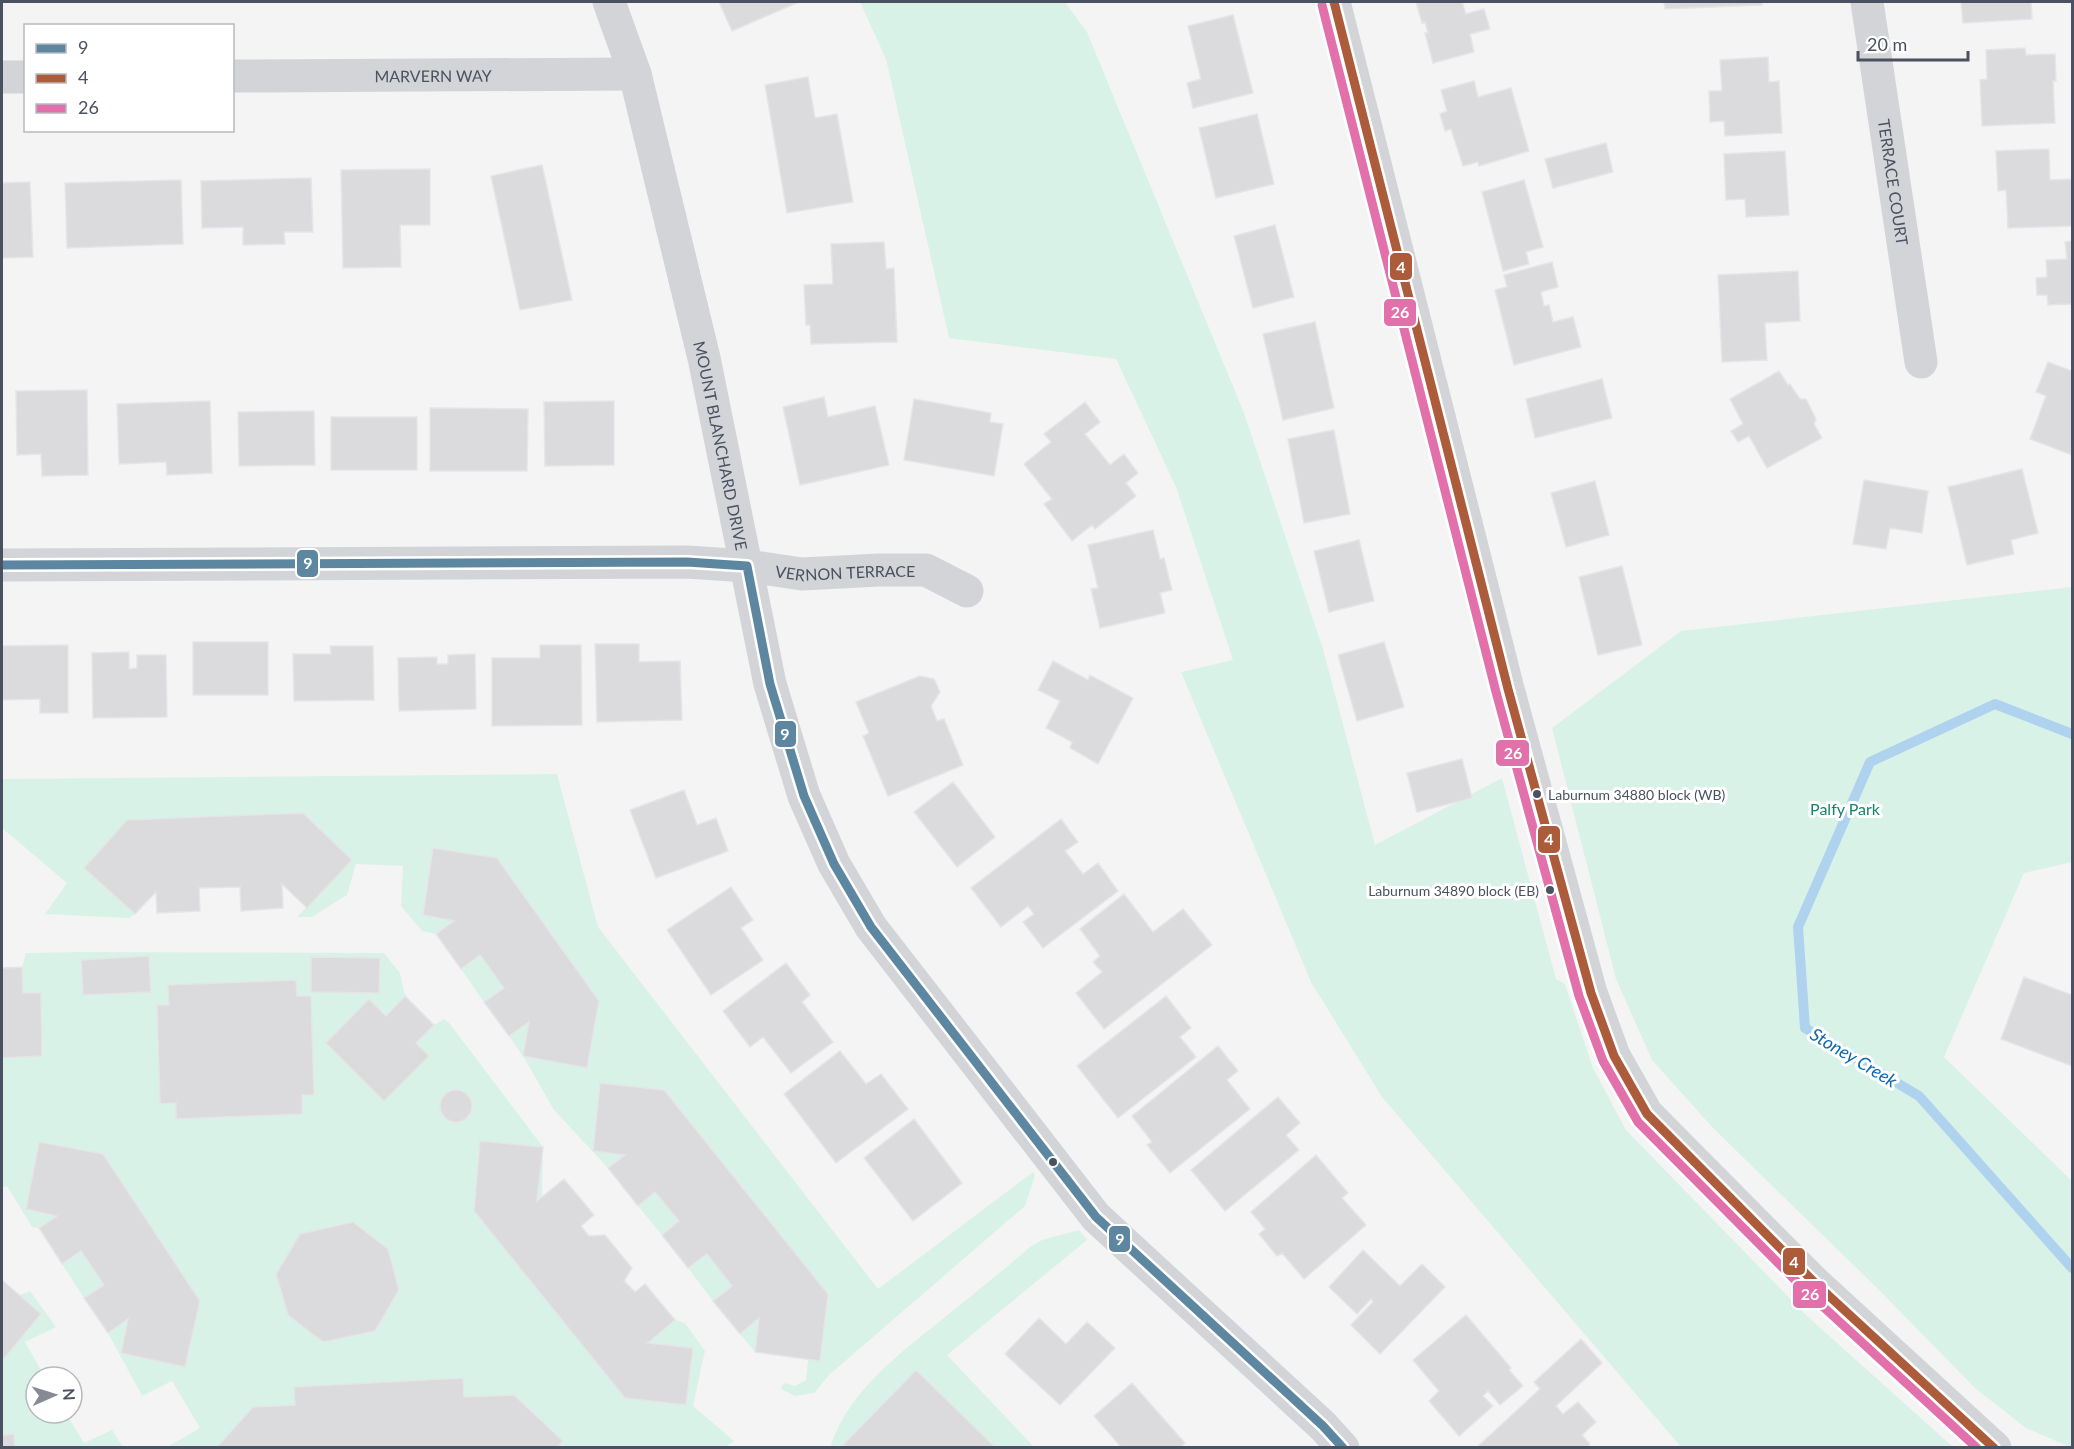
<svg xmlns="http://www.w3.org/2000/svg" width="2074" height="1449" font-family="Lato,sans-serif">
	<style>
		.green { fill: #d9f2e8 }
		.lines { fill: none; stroke-linecap: round; stroke-linejoin: round }
		.stream { stroke: #afd2ef; stroke-width: 10 }
		.building { fill: #dbdbdd; stroke: #e5e5e7; stroke-width: 1.5 }
		.minor { stroke: #d2d4d7; stroke-width: 33 }
		.bus-1-casing { stroke: #fff; stroke-width: 14 }
		.bus-2-casing { stroke: #fff; stroke-width: 14 }
		.bus-3-casing { stroke: #fff; stroke-width: 14 }
		.bus-1 { stroke: #5d87a1; stroke-width: 9 }
		.bus-2 { stroke: #ac5c3b; stroke-width: 9 }
		.bus-3 { stroke: #e270ab; stroke-width: 9 }
		.bus-dot { fill: #4a5160; stroke: #fff; stroke-width: 2 }
		.labels { text-anchor: middle; dominant-baseline: central; stroke-width: 6; stroke-linejoin: round; paint-order: stroke }
		.bus-label { font-size: 14px; fill: #4a5160; stroke: #fff; text-anchor: start }
		.street-label { font-size: 16px; fill: #4a5160; stroke: #fff }
		.park-label { font-size: 16px; fill: #188467; stroke: #fff }
		.water-label { font-size: 18px; font-style: italic; fill: #0d68b1; stroke: #fff }
		.line-badge { stroke: #fff; stroke-width: 2 }
		.badge-label { font-size: 16px; text-anchor: middle; font-weight: bold; fill: #fff }
	</style>
	<rect width="100%" height="100%" fill="#f4f4f4"/>
	<!-- green -->
	<path class="green" d="M860,2h205l22,30 157,381 79,236 52,196 127,-67 54,201 9,5 28,84 33,62 181,186 146,131h-272l-299,-350 -71,-115 -130,-310 52,-12 -57,-173 -60,-128 -167,-21 -63,-279z
		M2072,587v275l-48,11 -80,184 128,124v267l-46,-20 -51,-40 -97,-99 -165,-161 -61,-68 -36,-81 -64,-251 129,-97z
		M557,774l41,153 280,362 155,-117 2,3 -10,31 -196,169 -15,18 -19,3 -14,-7 3,-6 11,3 11,-6 2,-20 -53,-8 -15,-18 -8,-48 -19,15 -25,-33 18,-14 -27,-33 -17,14 -24,-29 17,-14 -47,-24 -54,-58 -31,-54 -14,-20 19,-14 -44,-20 -23,-33 19,-14 -26,-34 -18,13 -14,-3 -21,-25 2,-40 -47,-2 -9,31 -35,22h-15l55,-57 -49,-47 -176,7 -43,48 51,46 -6,4 -84,-4 22,-31 -65,-55v-49z
		M82,952l302,1 16,20 5,23 29,29 10,-6 6,5 93,123 -1,50 39,29 54,66 40,28 10,3 20,28 -12,55 41,35 -10,7 -554,-1 -1,-1 31,-18 -28,-47 -30,15 -34,-63 20,-14 -44,-21 -22,-34 19,-14 -42,-22 -7,-1 -25,-41 -5,2v-220l20,-1 4,-14z
		M1079,1230l8,10 -140,115 87,92 -201,1 -2,-3c18,-55 71,-93 114,-128 29,-23 57,-46 85,-70l12,-7z
		M30,1291l26,36 -31,15 20,35h-9v36h30l18,30 28,-13 11,17h-121v-151l18,-1z"/>
	<g class="lines">
		<!-- stream -->
		<path class="stream" d="M2072,734l-77,-30 -125,58 -72,165 7,101 114,68 153,172"/>
	</g>
	<!-- building -->
	<path class="building" d="M719,2h80l-67,29z
		M1416,2h46l4,12 18,-5 6,20 -20,5 4,18 -41,11 -8,-30h3l-3,-11 -3,1z
		M1664,2h98v3l-97,4z
		M1961,2h70l1,17 -69,4z
		M1233,15l20,78 -60,15 -6,-25 14,-4 -13,-53z
		M2025,48l1,7 29,-1 1,27h-3l2,42 -73,3 -2,-46 7,-1 -1,-29z
		M1768,57l1,25 10,-1 3,52 -57,3 -1,-15 -14,1 -1,-31h13l-2,-31z
		M808,77l7,41 22,-4 16,88 -66,11 -22,-128z
		M1474,81l4,16 33,-9 18,63 -50,15 -1,-4 -15,4 -12,-37 -6,2 -5,-17 7,-3 -6,-21z
		M1257,114l17,70 -58,14 -17,-70z
		M1606,143l7,29 -60,16 -8,-29z
		M2049,149l1,31 22,-1v47l-64,2 -2,-38 -8,1 -2,-40z
		M1785,151l4,64 -43,2 -1,-18 -19,1 -2,-46z
		M542,165l30,135 -52,10 -29,-134z
		M430,169v56h-30l1,42 -58,1 -2,-98z
		M311,178l2,54h-29l1,12 -42,1v-18l-41,1 -1,-47z
		M181,180l2,64 -116,4 -2,-65z
		M1524,180l19,67 -17,5 3,12 -26,7 -21,-79z
		M30,182l3,75 -31,1v-75z
		M1275,225l19,72 -41,11 -19,-72z
		M2072,241v63l-24,1 -1,-10h-10l-1,-17 11,-1 -1,-17 21,-1 -2,-17z
		M884,242l2,27 8,-1 3,74 -86,2 -1,-19h-4l-2,-40 29,-1 -2,-40z
		M1552,262l6,25 -17,5 3,14 5,-1 4,17 20,-5 8,30 -67,18 -19,-75 12,-3 -3,-12z
		M1798,271l2,50 -35,2 2,37 -45,2 -4,-87z
		M1315,322l19,86 -51,12 -20,-86z
		M2048,362l24,9v84l-42,-16 16,-43 -10,-4z
		M1779,371l9,14 2,-1 10,15h6l10,20 -2,5 8,14 -55,30 -18,-32 -11,6 -7,-11 12,-7 -13,-25z
		M1602,379l10,39 -77,20 -9,-39z
		M87,390l1,85 -46,1 -1,-22 -24,1 -1,-64z
		M824,397l4,20 47,-11 14,59 -89,20 -17,-78z
		M914,399l77,14 -1,9 13,2 -9,52 -90,-16z
		M210,401l2,72 -45,2 -1,-13 -47,2 -2,-60z
		M614,401v64l-69,1 -1,-64z
		M1085,402l15,20 -15,12 25,31 14,-11 14,19 -12,10 10,13 -41,33 -3,-4 -20,16 -28,-37 8,-5 -28,-35 27,-22 -7,-8z
		M430,408l98,1 -1,62h-97z
		M314,411l1,54 -76,1 -1,-54z
		M331,417h86v53h-86z
		M1334,430l16,84 -46,9 -16,-84z
		M2022,469l16,64 -27,7 3,14 -47,11 -19,-78z
		M1864,480l64,11 -6,42 -32,-5 -4,21 -33,-5z
		M1595,481l14,54 -43,12 -15,-54z
		M1153,530l7,29 4,-1 8,32 -12,3 5,20 -65,15 -9,-39 7,-1 -10,-43z
		M1359,540l15,61 -45,11 -15,-61z
		M1622,566l20,79 -44,10 -19,-78z
		M193,642h75v53h-75z
		M1384,642l20,65 -47,14 -19,-66z
		M595,644h44v18l41,-1 2,59 -85,2z
		M68,645v68h-28v-14l-38,1v-54z
		M540,645h41l1,80 -90,1v-68h48z
		M330,646h43l1,54 -80,1 -1,-47h38z
		M129,652v17l8,-1v-13h29l1,62 -74,1 -1,-65z
		M475,654l1,55 -77,2 -1,-53 39,-1v7h11v-9z
		M1053,661l35,19 2,-5 43,23 -35,66 -28,-16 2,-6 -26,-14 14,-27 -22,-11z
		M920,676l14,3 6,13 -9,14 6,15 7,-2 19,46 -75,31 -25,-60 6,-3 -13,-31z
		M1462,759l10,39 -55,14 -10,-39z
		M953,782l42,55 -38,30 -43,-55z
		M684,790l13,35 19,-7 12,33 -72,27 -26,-68z
		M303,813l49,47 -45,48 -25,-24 1,24 -42,3 -1,-24 -41,1 1,23 -43,2 -1,-21 -21,22 -51,-46 43,-48z
		M1061,819l17,23 -13,9 18,23 15,-11 20,28 -75,57 -20,-26 11,-8 -6,-8 -27,21 -30,-39z
		M433,848l64,10 102,143 -12,67 -64,-12 6,-34 -20,14 -25,-34 20,-14 -24,-33 -19,14 -25,-35 18,-13 -31,-6z
		M731,887l22,33 -12,8 22,32 -52,35 -44,-65z
		M1124,894l29,38 30,-23 29,36 -108,84 -28,-36 26,-21 -9,-10 7,-6 -20,-27z
		M149,956l2,36 -68,3 -2,-35z
		M311,957l69,1 -1,35 -68,-1z
		M786,963l24,32 -8,7 31,40 -42,31 -28,-36 -13,10 -27,-36z
		M22,967l1,26h18l1,63 -40,2v-90z
		M2024,977l48,18v71l-71,-27z
		M296,980l1,16h14l3,99h-12v19l-126,5v-16l-16,1 -3,-99h12l-1,-20z
		M405,996l29,29 -18,18 13,13 -45,45 -58,-58 43,-44 17,17z
		M1166,996l25,32 -11,9 16,20 -78,61 -41,-52z
		M1218,1046l20,25 -11,9 23,29 -80,64 -23,-28 5,-3 -20,-26z
		M840,1051l26,33 15,-10 27,35 -72,54 -52,-69z
		M600,1083l64,7 164,204 -8,67 -65,-9 4,-34 -19,16 -27,-33 19,-15 -25,-32 -19,14 -26,-33 17,-14 -24,-29 -17,14 -30,-38 17,-13 -32,-4z
		M440 1106a16 16 0 1 1 32 0a16 16 0 1 1-32 0Z
		M1278,1097l22,26 -14,12 13,15 -74,61 -34,-41z
		M914,1119l48,64 -49,38 -49,-63z
		M480,1141l63,6 -6,54 27,-22 30,36 -13,11 8,10 16,-1 27,33 -8,13 11,11 10,-8 30,36 -27,23 45,5 -7,57 -61,-7 -151,-187z
		M39,1142l64,12 97,147 -15,66 -64,-14 7,-34 -20,14 -24,-35 20,-13 -23,-34 -19,13 -23,-36 18,-12 -31,-7z
		M1316,1155l32,38 -6,5 24,27 -62,54 -22,-26 -5,3 -18,-22 6,-5 -14,-17z
		M353,1222l35,27 11,41 -24,41 -52,11 -35,-27 -12,-41 24,-40z
		M1363,1250l37,36 22,-22 23,23 -65,67 -29,-29 22,-23 -2,-3 -14,15 -28,-27z
		M2,1280l39,34 -39,47z
		M1466,1315l45,53 -2,2 14,16 -23,19 -12,-14 -5,5 10,10 -34,30 -30,-35 10,-10 -26,-31z
		M1039,1318l27,26 21,-22 28,26 -55,57 -55,-51z
		M1581,1339l21,24 -46,43 7,8 15,-12 18,20 -14,13 8,9 -3,4h-111l64,-59 -6,-7z
		M916,1370l80,78h-150l-3,-3z
		M463,1378l1,19 50,-2 49,46 -6,7h-341l37,-41 42,-2 -1,-18z
		M1132,1383l53,60 -5,5h-58l-28,-32z
		M14,1434l1,14h-13v-13z"/>
	<g class="lines">
		<!-- minor -->
		<g class="minor">
			<path id="s1" d="M609,2l26,72 69,284 66,326 34,112 30,68 37,63 225,290 227,209 20,22"/>
			<path d="M1334,2l174,687 83,304 23,63 33,58 168,169 180,165"/>
			<path id="s2" d="M1867,2l54,360"/>
			<path id="s3" d="M232,76l403,-2"/>
			<path d="M2,77h24"/>
			<path id="s4" d="M2,565l685,-3 60,4 55,8 77,-4h47l41,21"/>
		</g>
		<!-- bus-1 casing -->
		<g class="bus-1-casing">
			<path id="bus-1" d="M2,565l685,-3 60,4 23,118 34,112 30,68 37,63 225,290 227,209 20,22"/>
		</g>
		<!-- bus-2 casing -->
		<g class="bus-2-casing">
			<path id="bus-2" d="M1334,2l174,687 83,304 23,63 33,58 168,169 179,165"/>
		</g>
		<!-- bus-3 casing -->
		<g class="bus-3-casing">
			<path id="bus-3" d="M1322,5l174,687 83,304 24,65 35,61 168,169 171,157"/>
		</g>
		<!-- bus-1 -->
		<use href="#bus-1" class="bus-1"/>
		<!-- bus-2 -->
		<use href="#bus-2" class="bus-2"/>
		<!-- bus-3 -->
		<use href="#bus-3" class="bus-3"/>
	</g>
	<!-- markers -->
	<g class="bus-dot">
		<circle cx="1537" cy="794" r="5"/>
		<circle cx="1550" cy="890" r="5"/>
		<circle cx="1053" cy="1162" r="5"/>
	</g>
	<g class="labels">
		<!-- bus labels -->
		<g class="bus-label">
			<text x="1548" y="794">Laburnum 34880 block (WB)</text>
			<text x="1539" y="890" text-anchor="end">Laburnum 34890 block (EB)</text>
		</g>
		<!-- street labels -->
		<g class="street-label">
			<text stroke="none"><textPath href="#s3" startOffset="201">MARVERN WAY</textPath></text>
			<text stroke="none"><textPath href="#s2" startOffset="182">TERRACE COURT</textPath></text>
			<text stroke="none"><textPath href="#s1" startOffset="458">MOUNT BLANCHARD DRIVE</textPath></text>
			<text stroke="none"><textPath href="#s4" startOffset="844">VERNON TERRACE</textPath></text>
		</g>
		<!-- park labels -->
		<g class="park-label">
			<text x="1845" y="808">Palfy Park</text>
		</g>
		<!-- water labels -->
		<g class="water-label">
			<text transform="translate(1854 1057) rotate(31)">Stoney Creek</text>
		</g>
	</g>
	<g class="line-badge">
		<rect x="1389" y="252" width="24" height="29" rx="6" fill="#ac5c3b"/>
		<rect x="1383" y="298" width="34" height="29" rx="6" fill="#e270ab"/>
		<rect x="296" y="549" width="23" height="29" rx="6" fill="#5d87a1"/>
		<rect x="774" y="720" width="23" height="28" rx="6" fill="#5d87a1"/>
		<rect x="1495" y="739" width="35" height="28" rx="6" fill="#e270ab"/>
		<rect x="1537" y="825" width="24" height="29" rx="6" fill="#ac5c3b"/>
		<rect x="1108" y="1225" width="23" height="28" rx="6" fill="#5d87a1"/>
		<rect x="1782" y="1247" width="24" height="29" rx="6" fill="#ac5c3b"/>
		<rect x="1792" y="1280" width="35" height="29" rx="6" fill="#e270ab"/>
	</g>
	<g class="badge-label">
		<text x="1401" y="273">4</text>
		<text x="1400" y="318">26</text>
		<text x="308" y="569">9</text>
		<text x="785" y="740">9</text>
		<text x="1513" y="759">26</text>
		<text x="1549" y="845">4</text>
		<text x="1120" y="1245">9</text>
		<text x="1794" y="1268">4</text>
		<text x="1810" y="1300">26</text>
	</g>
	<!-- border -->
	<rect width="2074" height="1449" fill="none" stroke="#4a5160" stroke-width="6"/>
	<!-- legend -->
	<rect x="24" y="24" width="210" height="108" fill="#ffffff" stroke="#b7b9bf" stroke-width="1.5"/>
	<rect x="36" y="44" width="30" height="9" fill="#5d87a1" stroke="#b7b9bf" stroke-width="1.5"/>
	<text x="78" y="54" font-size="18" fill="#4a5160">9</text>
	<rect x="36" y="74" width="30" height="9" fill="#ac5c3b" stroke="#b7b9bf" stroke-width="1.5"/>
	<text x="78" y="84" font-size="18" fill="#4a5160">4</text>
	<rect x="36" y="104" width="30" height="9" fill="#e270ab" stroke="#b7b9bf" stroke-width="1.5"/>
	<text x="78" y="114" font-size="18" fill="#4a5160">26</text>
	<!-- north arrow -->
	<g transform="translate(54 1395) rotate(87)"><circle r="28" fill="#ffffff" stroke="#b7b9bf" stroke-width="1.5"/>
	<path d="M0-4.5L10 22L0 15L-10 22Z" fill="#868a94"/>
	<text y="-9" font-size="16" font-weight="bold" text-anchor="middle" fill="#4a5160">N</text>
	</g>
	<!-- scale -->
	<path d="M1858 51v9h110v-9" fill="none" stroke="#4a5160" stroke-width="3"/>
	<text x="1867" y="51" font-size="18" fill="#4a5160" stroke="#ffffff" stroke-width="4.5" paint-order="stroke">20 m</text>
</svg>
